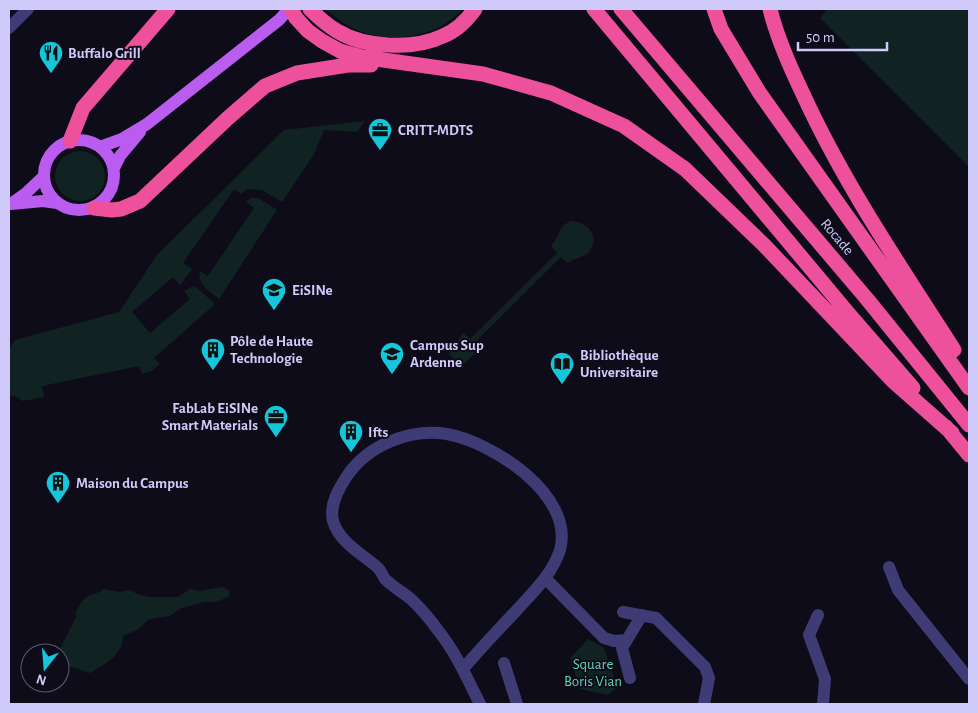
<svg xmlns="http://www.w3.org/2000/svg" width="978" height="713" font-family="'Alegreya Sans',sans-serif">
<style>
.green{fill:#102322}
.lines{fill:none;stroke-linecap:round;stroke-linejoin:round}
.minor{stroke:#3e3b75;stroke-width:12}
.major{stroke:#b95cef;stroke-width:12}
.highway{stroke:#ee519b;stroke-width:15}
.labels{text-anchor:middle;dominant-baseline:central;stroke-width:4;stroke-linejoin:round;paint-order:stroke}
.poi-label{font-size:15px;font-weight:bold;fill:#d0cafa;stroke:#0f0c1a;text-anchor:start}
.street-label{font-size:15px;fill:#d0cafa;stroke:#0f0c1a}
.park-label{font-size:15px;fill:#5fd1b5;stroke:#0f0c1a}
</style>
<rect width="100%" height="100%" fill="#0f0c1a"/>
<path class="green" d="M 325,9 L 462,9 C 440,37 394,43 362,32 C 349,27 335,17 325,9 Z
M 828,9 L 969,9 L 969,167 L 820,18 Z
M 365,121 L 357,132 L 324,130 L 314,154 L 282,202 L 262,190 L 247,189 L 241,194 L 234,189 L 183,263 L 192,269 L 180,285 L 173,277 L 132,312 L 150,333 L 190,299 L 184,291 L 193,286 L 197,288 L 215,304 L 154,358 L 160,364 L 151,371 L 142,374 L 139,366 L 42,386 L 44,397 L 23,401 L 15,396 L 9,396 L 9,349 L 15,340 L 119,312 L 157,255 L 284,130 Z
M55 176a25 25 0 1 1 50 0a25 25 0 1 1-50 0Z
M 251,198 L 258,198 L 277,210 L 219,299 C 209,291 197,285 200,271 L 208,276 L 254,208 L 246,202 Z
M 572,221 C 588,222 601,237 589,252 C 583,258 574,258 568,263 L 561,257 L 474,343 L 479,349 L 461,367 L 449,354 L 463,333 L 470,339 L 557,253 L 551,246 C 560,237 558,225 572,221 Z
M 223,587 L 229,591 L 229,596 L 217,602 L 204,602 L 180,609 L 170,616 L 155,618 L 148,620 L 137,630 L 123,636 C 122,657 106,663 90,673 L 60,663 L 60,653 L 58,653 L 77,615 L 75,614 C 79,608 81,599 88,596 C 94,593 98,594 104,589 L 120,592 L 129,590 L 140,595 L 150,597 L 178,597 L 190,589 L 199,591 Z
M 588,639 L 604,648 L 617,687 L 608,695 L 580,689 L 570,658 Z"/>
<g class="lines">
<path class="minor" d="M 9,28 L 28,9
M 889,567 L 898,590 L 969,679
M 546,579 L 604,638 L 614,641 L 627,640
M 623,612 L 656,618 L 705,667 L 709,678 L 704,704
M 818,615 L 809,635 L 825,679 L 823,704
M 504,663 L 517,704
M 463,669 C 480,649 498,630 516,611 C 533,592 552,575 560,550 C 575,495 492,442 447,434 C 410,428 368,445 347,476 C 339,488 329,505 333,521 C 339,542 362,554 377,567 C 381,570 382,575 385,579 C 393,587 404,593 412,600 C 421,609 430,619 437,629 C 455,651 467,678 480,704
M 630,678 L 622,648 L 642,615"/>
<path class="major" d="M44 175a35 35 0 1 1 70 0a35 35 0 1 1-70 0Z
M 100,147 L 122,139 L 147,124 L 279,20 L 289,9
M 114,168 L 120,156 L 140,132
M 11,204 L 43,201 L 57,203
M 11,204 L 25,194 L 44,176"/>
<path class="highway" d="M 291,9 L 296,18 L 308,31 L 322,41 L 340,51 L 362,57 L 483,74 L 551,93 L 624,126 L 685,169 L 764,245 L 893,381 L 952,433
M 310,9 C 318,17 327,25 337,31 C 365,48 414,50 443,36 C 456,31 467,20 475,9
M 594,9 L 848,313 L 913,388
M 621,9 L 867,299 L 969,425
M 714,9 L 721,29 L 759,92 L 969,388
M 770,9 C 777,38 790,67 803,94 C 844,184 901,267 954,350
M 70,141 L 83,108 L 168,9
M 94,208 L 112,210 L 121,209 L 140,201 L 228,118 L 265,86 L 297,73 L 348,65 L 371,65
M 946,427 L 969,455"/>
</g>
<defs>
<symbol id="restaurant-pin" viewBox="-11 -11 22 30"><path d="M0 17L-7.5 6A9.5 9.5 0 1 1 7.5 6Z" fill="#15c6db" stroke="#0f0c1a"/><path d="M-5-6h1v4h1v-4h1v4h1v-4h1v5L-1.5 .5V6h-2V.5L-5-1ZM5-6V6H3V1.5H1.5Q1.5-4 5-6Z" fill="#111"/></symbol>
<symbol id="office-pin" viewBox="-11 -11 22 30"><path d="M0 17L-7.5 6A9.5 9.5 0 1 1 7.5 6Z" fill="#15c6db" stroke="#0f0c1a"/><path d="M-6-3h4V-5.5h4V-3h4V5H-6ZM-1-4.5V-3h2v-1.5ZM-6 0V1H6V0Z" fill="#111"/></symbol>
<symbol id="university-pin" viewBox="-11 -11 22 30"><path d="M0 17L-7.5 6A9.5 9.5 0 1 1 7.5 6Z" fill="#15c6db" stroke="#0f0c1a"/><path d="M0-5L7-2L0 1L-7-2ZM-4 1L0 2.5L4 1V4Q0 6-4 4Z" fill="#111"/></symbol>
<symbol id="building-pin" viewBox="-11 -11 22 30"><path d="M0 17L-7.5 6A9.5 9.5 0 1 1 7.5 6Z" fill="#15c6db" stroke="#0f0c1a"/><path d="M-4-6H4V6H1V3H-1V6H-4ZM-2.5-4.3h1.7v1.8h-1.7ZM.8-4.3h1.7v1.8H.8ZM-2.5-1h1.7V.8h-1.7ZM.8-1h1.7V.8H.8Z" fill="#111"/></symbol>
<symbol id="library-pin" viewBox="-11 -11 22 30"><path d="M0 17L-7.5 6A9.5 9.5 0 1 1 7.5 6Z" fill="#15c6db" stroke="#0f0c1a"/><path d="M-6-4Q-3-5.5-.7-3.5V5Q-3 3-6 4ZM6-4Q3-5.5 .7-3.5V5Q3 3 6 4Z" fill="#111"/></symbol>
</defs>
<g fill-rule="evenodd">
<use href="#restaurant-pin" x="37" y="39" width="28" height="38"/>
<use href="#office-pin" x="366" y="116" width="28" height="38"/>
<use href="#university-pin" x="260" y="276" width="28" height="38"/>
<use href="#building-pin" x="199" y="336" width="28" height="38"/>
<use href="#university-pin" x="378" y="340" width="28" height="38"/>
<use href="#library-pin" x="548" y="350" width="28" height="38"/>
<use href="#office-pin" x="262" y="403" width="28" height="38"/>
<use href="#building-pin" x="337" y="418" width="28" height="38"/>
<use href="#building-pin" x="44" y="469" width="28" height="38"/>
</g>
<g class="labels">
<g class="poi-label">
<text x="68" y="53">Buffalo Grill</text>
<text x="398" y="130">CRITT-MDTS</text>
<text x="292" y="290">EiSINe</text>
<text x="230" y="341">Pôle de Haute<tspan x="230" dy="17">Technologie</tspan></text>
<text x="410" y="345">Campus Sup<tspan x="410" dy="17">Ardenne</tspan></text>
<text x="580" y="355">Bibliothèque<tspan x="580" dy="17">Universitaire</tspan></text>
<text x="258" y="408" text-anchor="end">FabLab EiSINe<tspan x="258" dy="17">Smart Materials</tspan></text>
<text x="368" y="432">Ifts</text>
<text x="76" y="483">Maison du Campus</text>
</g>
<g class="street-label">
<text transform="translate(837 237) rotate(50)">Rocade</text>
</g>
<g class="park-label">
<text x="593" y="664">Square<tspan x="593" dy="17">Boris Vian</tspan></text>
</g>
</g>
<rect width="978" height="713" fill="none" stroke="#d0cafa" stroke-width="20"/>
<g transform="translate(45 668) rotate(197)"><circle r="24" fill="#0f0c1a" stroke="#5c5874"/>
<path d="M0-4L9 19L0 12L-9 19Z" fill="#15c6db"/>
<text y="-8" font-size="14" font-weight="bold" text-anchor="middle" fill="#d0cafa">N</text>
</g>
<path d="M798 42v8h89v-8" fill="none" stroke="#d0cafa" stroke-width="2.5"/>
<text x="806" y="42" font-size="15" fill="#d0cafa" stroke="#0f0c1a" stroke-width="4" paint-order="stroke">50 m</text>
</svg>
